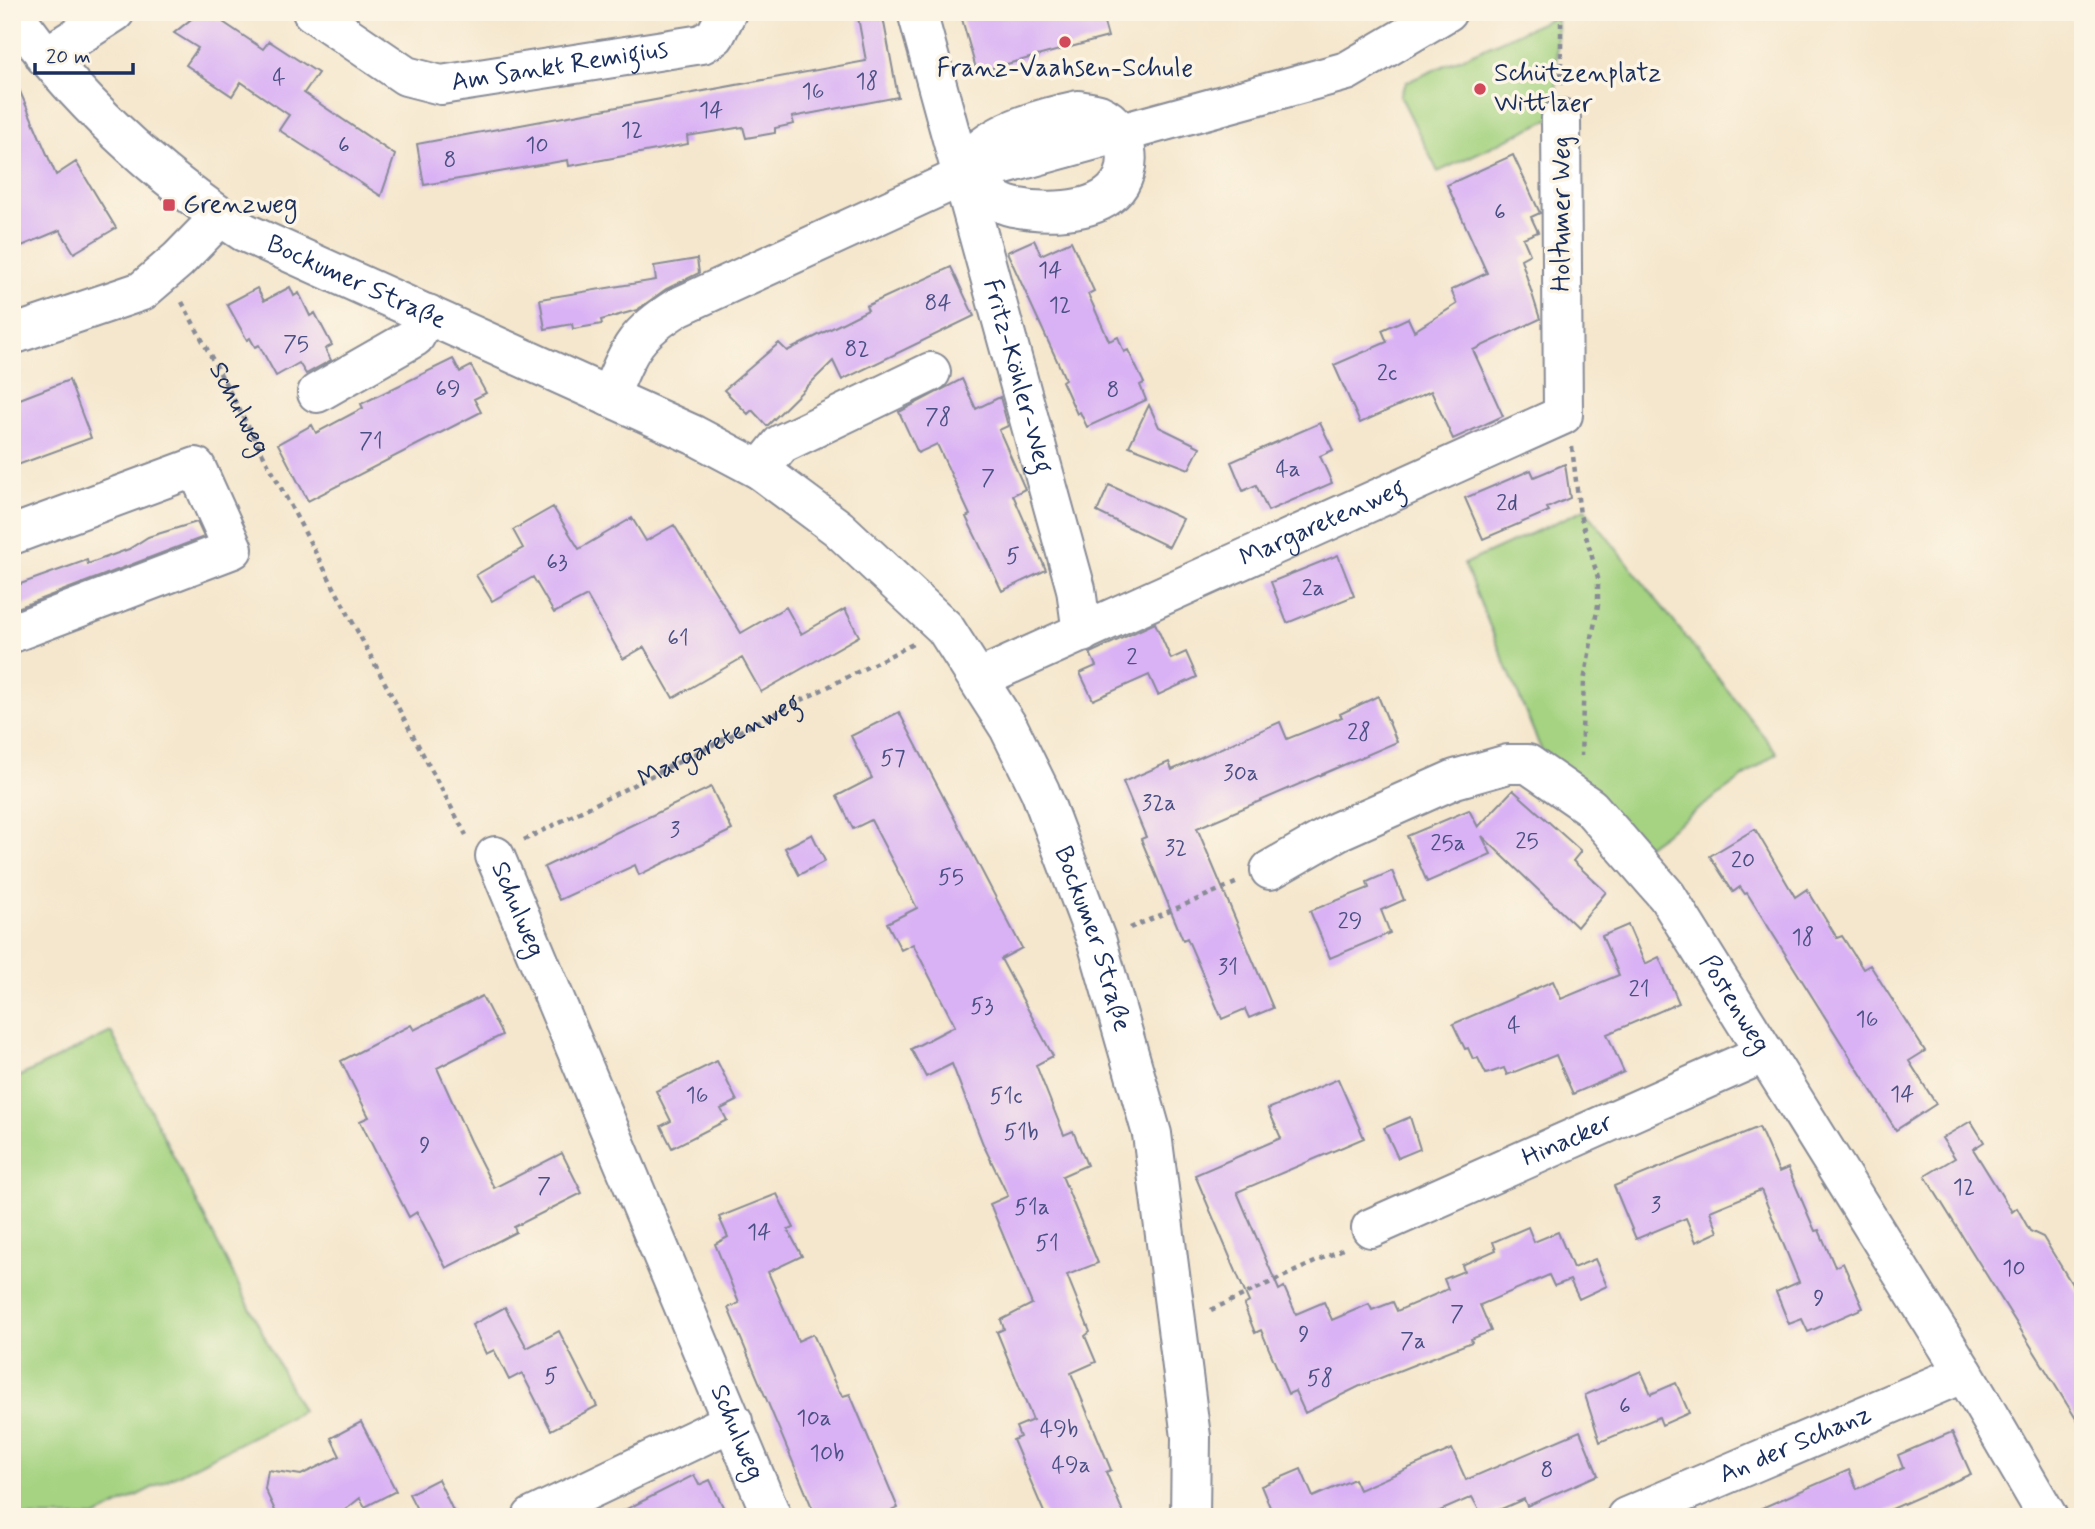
<svg xmlns="http://www.w3.org/2000/svg" width="2095" height="1529" font-family="Mynerve,sans-serif">
<style>
.green{fill:#a5d381;stroke:#608170;stroke-width:2}
.building{fill:#d9b1f5}
.lines{fill:none;stroke-linecap:round;stroke-linejoin:round}
.minor-casing{stroke:#888b96;stroke-width:42}
.path{stroke:#888b96;stroke-width:4.5;stroke-dasharray:5 5;stroke-linecap:butt}
.minor{stroke:#fff;stroke-width:38}
.poi-dot{fill:#d1495b;stroke:#fcf5e5;stroke-width:2.5}
.labels{text-anchor:middle;dominant-baseline:central;stroke-width:7;stroke-linejoin:round;paint-order:stroke}
.number-label{font-size:23px;fill:#4a5084}
.street-label{font-size:26px;fill:#1b2f5e;stroke:#fcf5e5}
.poi-label{font-size:26px;fill:#1b2f5e;stroke:#fcf5e5;text-anchor:start}
</style>
<rect width="100%" height="100%" fill="#fcf5e5"/>
<filter id="ink" filterUnits="userSpaceOnUse"><feTurbulence type="fractalNoise" baseFrequency=".0143" numOctaves="2"/><feDisplacementMap in="SourceGraphic" scale="14" xChannelSelector="R" yChannelSelector="G"/><feConvolveMatrix kernelMatrix="1 2 1 2 8 2 1 2 1" color-interpolation-filters="sRGB"/></filter>
<filter id="wash" filterUnits="userSpaceOnUse"><feTurbulence type="fractalNoise" baseFrequency=".00686" numOctaves="4" result="noise"/><feDisplacementMap in="SourceGraphic" scale="28" xChannelSelector="R" yChannelSelector="G"/><feGaussianBlur stdDeviation="1.57" result="paint"/><feColorMatrix in="noise" values="0 0 0 0 0 0 0 0 0 0 0 0 0 0 0 0 0 1.4 0 .05"/><feComposite in="paint" operator="in"/></filter>
<g filter="url(#wash)">
<rect width="100%" height="100%" fill="#f5e7cd"/>
<path class="green" d="M 1552,18 L 1557,19 L 1556,116 L 1438,172 L 1400,95 L 1407,82 Z
M 1585,509 L 1777,753 L 1647,846 L 1543,754 L 1464,564 Z
M 111,1032 L 302,1411 L 95,1517 L 12,1517 L 12,1080 Z"/>
<g id="blocks">
<path class="building" d="M 200,12 L 208,12 L 263,49 L 269,41 L 318,73 L 304,93 L 395,155 L 381,196 L 279,130 L 289,115 L 241,82 L 232,96 L 186,65 L 198,48 L 174,33 Z
M 857,12 L 882,12 L 898,97 L 792,117 L 794,124 L 775,128 L 775,133 L 746,138 L 743,127 L 687,136 L 688,144 L 672,147 L 569,166 L 568,160 L 424,185 L 417,144 L 866,61 Z
M 960,12 L 1101,12 L 1108,37 L 977,72 Z
M 12,73 L 56,175 L 76,162 L 116,228 L 74,253 L 60,230 L 12,250 Z
M 1513,155 L 1540,213 L 1531,217 L 1538,232 L 1523,238 L 1530,254 L 1521,259 L 1540,319 L 1473,350 L 1503,416 L 1453,439 L 1431,391 L 1360,423 L 1334,365 L 1387,342 L 1382,330 L 1408,318 L 1414,331 L 1457,304 L 1451,290 L 1487,273 L 1447,185 Z
M 1034,240 L 1041,255 L 1071,241 L 1094,291 L 1088,294 L 1109,341 L 1118,337 L 1124,352 L 1128,350 L 1144,383 L 1140,385 L 1146,400 L 1087,427 L 1080,412 L 1077,414 L 1062,381 L 1065,379 L 1059,365 L 1007,252 Z
M 697,259 L 699,273 L 666,289 L 637,310 L 601,320 L 602,324 L 573,329 L 572,324 L 545,329 L 540,299 L 656,280 L 654,266 Z
M 951,267 L 974,316 L 842,380 L 833,361 L 767,426 L 752,410 L 748,414 L 724,390 L 779,343 L 787,351 L 868,310 L 866,306 Z
M 290,287 L 294,296 L 299,293 L 310,316 L 315,313 L 332,345 L 325,349 L 331,360 L 306,374 L 299,363 L 276,376 L 259,345 L 255,347 L 250,338 L 247,340 L 227,304 L 257,288 L 264,301 Z
M 453,359 L 460,372 L 471,366 L 486,393 L 474,399 L 481,412 L 308,501 L 278,444 L 312,425 L 316,433 L 363,408 L 361,404 Z
M 962,379 L 976,409 L 1000,397 L 1008,426 L 999,430 L 1025,489 L 1013,495 L 1046,570 L 1002,591 L 966,517 L 970,515 L 937,444 L 918,453 L 899,412 Z
M 69,380 L 91,438 L 12,467 L 12,402 Z
M 1149,405 L 1159,427 L 1200,447 L 1189,469 L 1129,446 Z
M 1320,423 L 1333,450 L 1320,456 L 1332,483 L 1268,511 L 1256,485 L 1243,491 L 1231,462 Z
M 1565,464 L 1570,498 L 1547,508 L 1549,511 L 1483,539 L 1465,498 L 1531,470 L 1534,477 Z
M 1109,485 L 1183,519 L 1169,547 L 1097,512 Z
M 553,507 L 579,549 L 632,518 L 646,541 L 674,525 L 741,633 L 786,607 L 801,634 L 845,609 L 859,636 L 761,692 L 742,658 L 673,698 L 644,647 L 623,659 L 587,596 L 554,613 L 533,577 L 492,601 L 476,575 L 523,548 L 513,530 Z
M 197,522 L 204,537 L 12,610 L 12,587 L 87,560 L 88,564 L 129,549 L 148,537 Z
M 1338,555 L 1354,596 L 1287,623 L 1271,582 Z
M 1155,623 L 1171,659 L 1186,652 L 1197,677 L 1158,695 L 1149,675 L 1093,700 L 1080,673 L 1096,666 L 1090,653 Z
M 1378,696 L 1397,742 L 1197,828 L 1273,1008 L 1249,1018 L 1245,1009 L 1222,1019 L 1187,938 L 1183,940 L 1141,839 L 1146,837 L 1123,782 L 1169,762 L 1172,770 L 1280,722 L 1287,739 L 1342,717 L 1340,714 Z
M 899,712 L 1022,948 L 1001,959 L 1053,1056 L 1036,1065 L 1064,1135 L 1073,1131 L 1087,1165 L 1062,1176 L 1098,1263 L 1067,1275 L 1090,1332 L 1085,1336 L 1096,1362 L 1071,1373 L 1111,1470 L 1106,1472 L 1125,1517 L 1046,1517 L 1013,1440 L 1020,1437 L 1016,1427 L 1033,1420 L 997,1332 L 1004,1329 L 1001,1320 L 1032,1304 L 990,1204 L 1008,1196 L 983,1144 L 952,1064 L 926,1077 L 911,1049 L 955,1026 L 913,944 L 901,950 L 887,923 L 917,908 L 871,820 L 853,829 L 837,796 L 872,778 L 851,736 Z
M 711,787 L 732,830 L 639,875 L 635,865 L 559,900 L 544,867 Z
M 1513,790 L 1581,851 L 1573,861 L 1606,892 L 1577,927 L 1482,836 L 1491,854 L 1427,882 L 1407,836 L 1469,810 L 1478,827 Z
M 1755,829 L 1795,897 L 1807,889 L 1837,938 L 1842,936 L 1863,969 L 1870,965 L 1925,1051 L 1909,1061 L 1936,1104 L 1896,1130 L 1747,893 L 1745,894 L 1740,887 L 1733,892 L 1710,856 Z
M 812,834 L 825,861 L 799,875 L 785,848 Z
M 1392,871 L 1404,900 L 1381,910 L 1390,933 L 1330,958 L 1310,911 L 1369,888 L 1367,882 Z
M 1628,925 L 1645,964 L 1659,957 L 1679,1003 L 1607,1034 L 1624,1072 L 1573,1094 L 1556,1055 L 1507,1075 L 1504,1068 L 1486,1074 L 1478,1058 L 1473,1059 L 1468,1048 L 1465,1049 L 1453,1024 L 1553,981 L 1561,999 L 1619,975 L 1602,936 Z
M 482,996 L 502,1035 L 437,1068 L 470,1141 L 494,1188 L 562,1153 L 582,1193 L 514,1227 L 516,1232 L 446,1268 L 417,1212 L 409,1217 L 397,1194 L 360,1121 L 369,1117 L 341,1061 L 411,1025 L 414,1030 Z
M 717,1061 L 737,1101 L 721,1109 L 727,1120 L 672,1148 L 661,1126 L 671,1121 L 656,1091 Z
M 1338,1079 L 1364,1138 L 1237,1192 L 1279,1290 L 1284,1287 L 1296,1314 L 1324,1302 L 1332,1320 L 1369,1304 L 1372,1310 L 1393,1302 L 1397,1311 L 1448,1289 L 1444,1279 L 1464,1271 L 1462,1265 L 1496,1250 L 1493,1242 L 1528,1227 L 1534,1242 L 1558,1232 L 1573,1268 L 1595,1259 L 1607,1286 L 1579,1299 L 1570,1280 L 1554,1286 L 1549,1275 L 1480,1305 L 1491,1331 L 1471,1339 L 1472,1342 L 1360,1386 L 1305,1413 L 1295,1391 L 1288,1394 L 1261,1330 L 1255,1333 L 1244,1305 L 1249,1302 L 1195,1175 L 1281,1138 L 1268,1109 Z
M 1410,1117 L 1420,1149 L 1398,1158 L 1384,1128 Z
M 1971,1121 L 1984,1142 L 1973,1149 L 2012,1212 L 2017,1208 L 2030,1231 L 2043,1237 L 2078,1294 L 2083,1297 L 2083,1430 L 1925,1176 L 1955,1158 L 1942,1138 Z
M 1759,1127 L 1779,1172 L 1788,1168 L 1815,1231 L 1819,1230 L 1835,1267 L 1843,1263 L 1863,1308 L 1808,1332 L 1802,1319 L 1789,1324 L 1776,1292 L 1799,1282 L 1761,1190 L 1710,1211 L 1718,1232 L 1696,1242 L 1686,1218 L 1636,1239 L 1614,1186 Z
M 777,1194 L 794,1228 L 788,1230 L 802,1256 L 768,1272 L 798,1341 L 813,1334 L 837,1388 L 843,1396 L 850,1394 L 898,1508 L 891,1511 L 894,1517 L 816,1517 L 728,1308 L 739,1303 L 715,1244 L 728,1237 L 719,1217 Z
M 505,1307 L 527,1348 L 559,1331 L 597,1406 L 551,1430 L 522,1373 L 509,1380 L 494,1350 L 486,1354 L 472,1325 Z
M 1641,1371 L 1651,1394 L 1676,1383 L 1689,1413 L 1662,1425 L 1659,1417 L 1600,1442 L 1585,1395 Z
M 361,1422 L 396,1491 L 365,1507 L 360,1498 L 336,1517 L 278,1517 L 265,1489 L 268,1470 L 301,1475 L 340,1456 L 331,1438 Z
M 1580,1431 L 1598,1475 L 1527,1506 L 1524,1499 L 1483,1517 L 1472,1497 L 1426,1517 L 1268,1517 L 1273,1514 L 1261,1486 L 1301,1469 L 1313,1497 L 1354,1479 L 1359,1490 L 1452,1449 L 1466,1480 Z
M 1952,1432 L 1971,1474 L 1874,1517 L 1741,1517 L 1849,1470 L 1857,1489 L 1903,1468 L 1898,1455 Z
M 694,1475 L 699,1485 L 710,1480 L 728,1517 L 611,1517 Z
M 438,1479 L 456,1517 L 421,1517 L 409,1494 Z"/>
</g>
</g>
<g filter="url(#ink)">
<use href="#blocks" fill-opacity="0" stroke="#888b96" stroke-width="2"/>
<g class="lines">
<defs>
<g id="minor">
<path id="s3" d="M 13,12 C 72,97 157,176 244,232 L 694,435 L 760,470 L 838,528 L 945,628 L 1009,728 L 1040,791 L 1097,942 L 1152,1134 L 1191,1437 L 1190,1517"/>
<path id="s4" d="M 312,12 L 406,76 L 441,85 L 702,44 L 715,36 L 727,12"/>
<path id="s5" d="M 917,12 L 1053,506 L 1076,589 L 1082,633"/>
<path d="M 45,57 L 115,12"/>
<path d="M 1078,110 C 1084,111 1093,112 1099,114 C 1129,127 1136,170 1113,192 C 1090,214 1042,213 1013,207 C 996,204 976,186 961,177 C 966,170 970,159 976,153 C 1000,129 1045,117 1078,110 Z"/>
<path d="M 12,335 L 142,291 L 178,260 L 220,217"/>
<path d="M 317,393 L 415,337 L 428,314"/>
<path d="M 609,397 C 629,350 633,335 678,307 L 961,177 L 1347,71 L 1447,12"/>
<path d="M 760,470 L 781,444 L 931,372"/>
<path d="M 12,535 L 196,467 L 233,549 L 12,633"/>
<path id="s6" d="M 980,678 L 1563,415 L 1561,118"/>
<path id="s7" d="M 495,856 L 772,1517"/>
<path id="s8" d="M 1270,870 L 1338,831 L 1455,779 L 1508,764 L 1528,764 L 1590,807 L 1667,896 L 1964,1373 L 2048,1517"/>
<path id="s9" d="M 1371,1228 L 1765,1053"/>
<path d="M 532,1517 L 733,1421"/>
<path id="s10" d="M 1626,1517 L 1964,1373"/>
</g>
</defs>
<use href="#minor" class="minor-casing"/>
<g class="path">
<path d="M 1561,12 L 1561,85"/>
<path id="s1" d="M 182,302 L 466,835"/>
<path d="M 1572,447 L 1580,515 L 1598,578 L 1598,605 L 1584,681 L 1581,756"/>
<path id="s2" d="M 524,840 L 913,644"/>
<path d="M 1130,928 L 1238,882"/>
<path d="M 1211,1310 L 1343,1249"/>
</g>
<use href="#minor" class="minor"/>
</g>
</g>
<g class="poi-dot">
<circle cx="1065" cy="42" r="7"/>
<circle cx="1480" cy="89" r="7"/>
<rect x="162" y="198" width="14" height="14" rx="3.5"/>
</g>
<g class="labels">
<g class="number-label">
<text x="279" y="78">4</text>
<text x="867" y="82">18</text>
<text x="813" y="92">16</text>
<text x="711" y="111">14</text>
<text x="632" y="131">12</text>
<text x="344" y="146">6</text>
<text x="537" y="146">10</text>
<text x="450" y="161">8</text>
<text x="1500" y="213">6</text>
<text x="1050" y="271">14</text>
<text x="938" y="304">84</text>
<text x="1060" y="306">12</text>
<text x="296" y="345">75</text>
<text x="857" y="350">82</text>
<text x="1387" y="374">2c</text>
<text x="448" y="390">69</text>
<text x="1113" y="391">8</text>
<text x="938" y="418">78</text>
<text x="371" y="442">71</text>
<text x="1288" y="470">4a</text>
<text x="988" y="479">7</text>
<text x="1507" y="504">2d</text>
<text x="1013" y="557">5</text>
<text x="557" y="563">63</text>
<text x="1313" y="589">2a</text>
<text x="678" y="639">61</text>
<text x="1132" y="658">2</text>
<text x="1359" y="733">28</text>
<text x="893" y="759">57</text>
<text x="1241" y="774">30a</text>
<text x="1159" y="804">32a</text>
<text x="675" y="831">3</text>
<text x="1527" y="842">25</text>
<text x="1448" y="844">25a</text>
<text x="1176" y="849">32</text>
<text x="1743" y="861">20</text>
<text x="951" y="878">55</text>
<text x="1350" y="922">29</text>
<text x="1803" y="938">18</text>
<text x="1228" y="968">31</text>
<text x="1639" y="990">21</text>
<text x="982" y="1007">53</text>
<text x="1867" y="1020">16</text>
<text x="1514" y="1026">4</text>
<text x="1902" y="1095">14</text>
<text x="697" y="1096">16</text>
<text x="1006" y="1097">51c</text>
<text x="1021" y="1133">51b</text>
<text x="425" y="1146">9</text>
<text x="544" y="1187">7</text>
<text x="1964" y="1188">12</text>
<text x="1656" y="1206">3</text>
<text x="1032" y="1208">51a</text>
<text x="759" y="1233">14</text>
<text x="1047" y="1244">51</text>
<text x="2014" y="1269">10</text>
<text x="1819" y="1299">9</text>
<text x="1457" y="1315">7</text>
<text x="1304" y="1335">9</text>
<text x="1413" y="1342">7a</text>
<text x="551" y="1377">5</text>
<text x="1320" y="1379">58</text>
<text x="1625" y="1407">6</text>
<text x="814" y="1419">10a</text>
<text x="1059" y="1430">49b</text>
<text x="827" y="1454">10b</text>
<text x="1071" y="1466">49a</text>
<text x="1547" y="1471">8</text>
</g>
<g class="street-label">
<text stroke="none"><textPath href="#s4" startOffset="270">Am Sankt Remigius</textPath></text>
<text transform="translate(1562 214) rotate(-90)">Holtumer Weg</text>
<text stroke="none"><textPath href="#s3" startOffset="444">Bockumer Straße</textPath></text>
<text stroke="none"><textPath href="#s5" startOffset="378">Fritz-Köhler-Weg</textPath></text>
<text stroke="none"><textPath href="#s1" startOffset="121">Schulweg</textPath></text>
<text stroke="none"><textPath href="#s6" startOffset="376">Margaretenweg</textPath></text>
<text stroke="none"><textPath href="#s2" startOffset="219">Margaretenweg</textPath></text>
<text stroke="none"><textPath href="#s7" startOffset="58">Schulweg</textPath></text>
<text stroke="none"><textPath href="#s3" startOffset="1479">Bockumer Straße</textPath></text>
<text stroke="none"><textPath href="#s8" startOffset="602">Postenweg</textPath></text>
<text stroke="none"><textPath href="#s9" startOffset="215">Hinacker</textPath></text>
<text stroke="none"><textPath href="#s7" startOffset="625">Schulweg</textPath></text>
<text stroke="none"><textPath href="#s10" startOffset="184">An der Schanz</textPath></text>
</g>
<g class="poi-label">
<text x="1065" y="69" text-anchor="middle">Franz-Vaahsen-Schule</text>
<text x="1494" y="74">Schützenplatz<tspan x="1494" dy="30">Wittlaer</tspan></text>
<text x="183" y="205">Grenzweg</text>
</g>
</g>
<rect width="2095" height="1529" fill="none" stroke="#fcf5e5" stroke-width="42"/>
<path d="M35 63v10h98v-10" fill="none" stroke="#1b2f5e" stroke-width="3.5"/>
<text x="46" y="63" font-size="21" fill="#1b2f5e" stroke="#fcf5e5" stroke-width="5" paint-order="stroke">20 m</text>
</svg>
